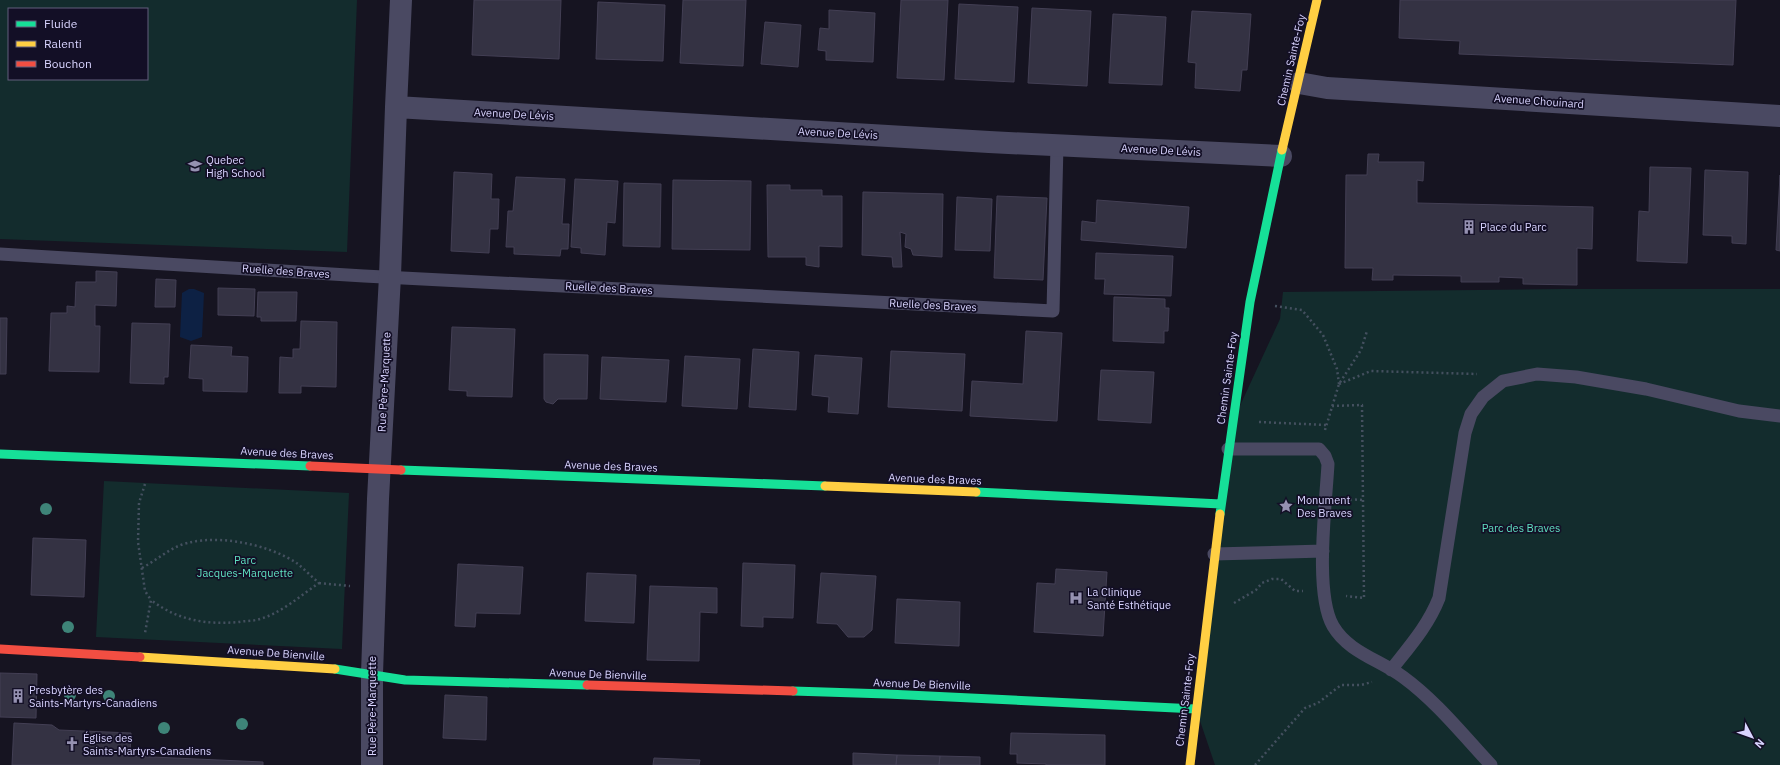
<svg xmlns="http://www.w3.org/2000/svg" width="1780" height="765" font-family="'IBM Plex Sans',sans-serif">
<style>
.green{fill:#132c2d;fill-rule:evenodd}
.water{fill:#0d2144}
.building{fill:#343243;stroke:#433f54}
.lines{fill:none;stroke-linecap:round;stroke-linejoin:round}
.path{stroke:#44505f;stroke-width:2.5;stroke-dasharray:2 3;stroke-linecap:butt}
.lane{stroke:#4a4962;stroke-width:13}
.street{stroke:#4a4962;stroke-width:22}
.fast{stroke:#16e098;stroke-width:9}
.slow{stroke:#ffcf43;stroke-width:9}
.jam{stroke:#f24e42;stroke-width:9}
.tree{fill:#3e8478}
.labels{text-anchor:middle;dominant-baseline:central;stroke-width:3.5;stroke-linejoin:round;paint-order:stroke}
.street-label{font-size:11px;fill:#d9d4ff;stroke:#130f26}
.poi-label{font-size:11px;fill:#d9d4ff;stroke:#130f26;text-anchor:start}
.park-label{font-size:11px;fill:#5fe0c0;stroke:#130f26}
</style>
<rect width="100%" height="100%" fill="#161421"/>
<path class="green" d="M 0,0 L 357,0 L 347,252 L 0,239 ZM 9,9 L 147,9 L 147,79 L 9,79 Z
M 1564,289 L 1780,289 L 1780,765 L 1215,765 L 1196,709 L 1233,421 L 1280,319 L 1283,292 Z
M 104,481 L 349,493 L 342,649 L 96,637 Z"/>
<path class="water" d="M 189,289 L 194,289 L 204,293 L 202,337 L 191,341 L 180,337 L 182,293 Z"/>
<path class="building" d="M 474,0 L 561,0 L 559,59 L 472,55 Z
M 683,0 L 746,0 L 743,66 L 680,63 Z
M 901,0 L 948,0 L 944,80 L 897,78 Z
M 1400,0 L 1736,0 L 1733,65 L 1459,54 L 1460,41 L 1399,38 Z
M 598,2 L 665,5 L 663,61 L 596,59 Z
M 959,4 L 1018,7 L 1014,82 L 955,79 Z
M 1032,8 L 1091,11 L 1087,86 L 1028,83 Z
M 829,10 L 875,13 L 873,62 L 826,60 L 826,51 L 818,50 L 820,28 L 829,29 Z
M 1192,11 L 1251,14 L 1247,70 L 1242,70 L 1240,91 L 1195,88 L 1196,63 L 1188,62 Z
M 1113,14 L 1166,17 L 1162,85 L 1109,83 Z
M 765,22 L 801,25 L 798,67 L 761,64 Z
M 1368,154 L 1379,154 L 1378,162 L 1424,162 L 1423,181 L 1417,180 L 1417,203 L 1593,207 L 1592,249 L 1577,248 L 1577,285 L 1523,284 L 1523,278 L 1499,277 L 1499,282 L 1461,282 L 1461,276 L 1393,275 L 1393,280 L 1372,280 L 1373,268 L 1345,268 L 1346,175 L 1367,175 Z
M 1650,167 L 1691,168 L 1687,263 L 1637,261 L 1639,211 L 1649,212 Z
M 1705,170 L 1748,172 L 1746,244 L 1732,243 L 1732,236 L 1703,235 Z
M 454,172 L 492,174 L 491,199 L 499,199 L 498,229 L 490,229 L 489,253 L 451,251 Z
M 1780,175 L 1780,251 L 1776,250 Z
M 516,177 L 565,179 L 562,224 L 569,224 L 568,249 L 561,249 L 560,256 L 514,254 L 514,247 L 506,247 L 508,211 L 513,211 Z
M 575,179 L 618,181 L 615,223 L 607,222 L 605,255 L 581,253 L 581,248 L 571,247 Z
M 673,180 L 751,181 L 750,250 L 672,249 Z
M 624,183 L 661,184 L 660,247 L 623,246 Z
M 767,185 L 790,185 L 790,190 L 822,190 L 822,196 L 842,196 L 842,247 L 819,246 L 819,267 L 806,265 L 806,257 L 768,257 Z
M 863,192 L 943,194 L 942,257 L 913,255 L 911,249 L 905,247 L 906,234 L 900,232 L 902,267 L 893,267 L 892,257 L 862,255 Z
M 997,196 L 1047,198 L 1043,280 L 994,278 Z
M 957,197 L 992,199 L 990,251 L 955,250 Z
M 1097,200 L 1189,207 L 1186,248 L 1081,240 L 1082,221 L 1096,223 Z
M 1096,253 L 1173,256 L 1171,296 L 1104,294 L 1105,279 L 1095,279 Z
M 96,271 L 117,272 L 116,306 L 95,305 L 95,326 L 100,326 L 99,372 L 49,371 L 51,313 L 67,313 L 67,306 L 75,307 L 76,282 L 96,282 Z
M 156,279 L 176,280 L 175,307 L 155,307 Z
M 218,288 L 255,289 L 254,316 L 218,315 Z
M 258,292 L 297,292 L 296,321 L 261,321 L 261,317 L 257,317 Z
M 1114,297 L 1165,299 L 1165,308 L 1169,308 L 1168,331 L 1164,331 L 1164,343 L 1113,341 Z
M 0,318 L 7,318 L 6,374 L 0,374 Z
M 301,321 L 337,322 L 336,387 L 301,386 L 301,393 L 279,393 L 280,357 L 293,358 L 293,349 L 300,349 Z
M 132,323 L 170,324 L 168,377 L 164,377 L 164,384 L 130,383 Z
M 452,327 L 515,329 L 512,397 L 467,396 L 467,391 L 449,390 Z
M 1026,331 L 1062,333 L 1057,421 L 970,416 L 972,381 L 1023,384 Z
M 191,345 L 232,347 L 231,356 L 248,357 L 247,392 L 203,391 L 203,379 L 189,378 Z
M 753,349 L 799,352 L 796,410 L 749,407 Z
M 891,351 L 965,354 L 962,411 L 888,407 Z
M 544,354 L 588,355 L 587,399 L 558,399 L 553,404 L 546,402 L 544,399 Z
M 815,355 L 862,358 L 858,414 L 828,412 L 829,397 L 812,395 Z
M 685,356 L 740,359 L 737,409 L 682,406 Z
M 602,357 L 669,360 L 666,402 L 600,399 Z
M 1101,370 L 1154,372 L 1151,423 L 1098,420 Z
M 33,538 L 86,540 L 84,597 L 31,595 Z
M 743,563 L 795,565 L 793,618 L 763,617 L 763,627 L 741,626 Z
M 458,564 L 523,567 L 520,614 L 476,613 L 475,627 L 455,626 Z
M 1056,569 L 1107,572 L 1103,636 L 1034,632 L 1037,583 L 1055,584 Z
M 587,573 L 636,575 L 634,623 L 585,621 Z
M 821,573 L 876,576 L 872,630 L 864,637 L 848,637 L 837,624 L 817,623 Z
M 650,586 L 717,588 L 717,613 L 700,612 L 699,661 L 647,660 Z
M 897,599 L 960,602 L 959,646 L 895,643 Z
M 0,673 L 37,674 L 36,718 L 0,717 Z
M 445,695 L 487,697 L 486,740 L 443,738 Z
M 14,723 L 52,725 L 59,730 L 131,733 L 130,756 L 263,762 L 263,765 L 12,765 Z
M 1011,733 L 1105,735 L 1105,765 L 1046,765 L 1046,764 L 1017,763 L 1017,754 L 1010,754 Z
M 853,753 L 897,755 L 896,765 L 853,765 Z
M 897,755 L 940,756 L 939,765 L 896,765 Z
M 940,756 L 980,757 L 980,765 L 939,765 Z
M 654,758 L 700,760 L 699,765 L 653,765 Z"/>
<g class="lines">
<path class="path" d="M 1275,306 L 1302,310 L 1323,335 L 1337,369 L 1339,384
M 1339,384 L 1371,371 L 1477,374
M 1332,406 L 1362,405 L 1364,598 L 1346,596
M 1259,422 L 1326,425
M 1325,430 L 1339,384 L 1361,350 L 1367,331
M 145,484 L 139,503 L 138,542 L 145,591 L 151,600 L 145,633
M 1345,499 L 1363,500
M 142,568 C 153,562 163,554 174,548 C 207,531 268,543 298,564 C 305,570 312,577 319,583 C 300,596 279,615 256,620 C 250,621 244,621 238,622 C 206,625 177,620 151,600
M 319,583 L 350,586
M 1234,603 L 1256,590 L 1262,583 L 1272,579 L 1281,579 L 1295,591 L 1303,591
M 1255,765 L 1305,708 L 1318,703 L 1341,685 L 1361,685 L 1372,682"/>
<path class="lane" d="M 0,254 L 364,276 L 1053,311 L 1057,145
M 1228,449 L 1319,449 L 1325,456 L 1328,464 C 1326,503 1314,593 1333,626 C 1348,652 1380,660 1403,677 C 1436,701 1463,735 1491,765
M 1214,554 L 1323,551
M 1391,670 C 1409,647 1428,626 1439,598 L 1465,433 L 1471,414 L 1483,397 L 1503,381 L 1537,374 L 1576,377 L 1646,389 L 1739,411 L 1780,416"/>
<path class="street" d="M 1299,83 L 1327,88 L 1780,116
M 396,107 L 989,142 L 1281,156
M 372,765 L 372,674 L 378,499 L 390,276 L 396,107 L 401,0"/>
<path class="fast" d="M 0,454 L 310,466
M 401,470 L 825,486
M 976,492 L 1221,504
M 1220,514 L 1250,302 L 1282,150
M 335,669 L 405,680 L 587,685
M 793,691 L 887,694 L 1196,709"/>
<path class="slow" d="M 1282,150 L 1317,0
M 825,486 L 976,492
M 140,657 L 335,669
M 1190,765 L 1220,514"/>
<path class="jam" d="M 310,466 L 401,470
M 0,649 L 140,657
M 587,685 L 793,691"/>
</g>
<g class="tree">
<circle cx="46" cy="509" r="6"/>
<circle cx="68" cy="627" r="6"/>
<circle cx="70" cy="695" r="6"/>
<circle cx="109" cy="696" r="6"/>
<circle cx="242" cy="724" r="6"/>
<circle cx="164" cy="728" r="6"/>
</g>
<defs>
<symbol id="school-bare" viewBox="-9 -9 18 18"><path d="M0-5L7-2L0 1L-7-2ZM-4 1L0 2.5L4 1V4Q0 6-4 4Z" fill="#9591b1" stroke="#130f26" stroke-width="2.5" paint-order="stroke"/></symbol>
<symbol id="building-bare" viewBox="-9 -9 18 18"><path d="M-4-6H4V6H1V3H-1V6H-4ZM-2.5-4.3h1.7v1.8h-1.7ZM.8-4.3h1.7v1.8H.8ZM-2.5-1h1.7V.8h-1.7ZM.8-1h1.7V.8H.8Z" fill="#9591b1" stroke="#130f26" stroke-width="2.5" paint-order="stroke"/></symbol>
<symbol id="sight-bare" viewBox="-9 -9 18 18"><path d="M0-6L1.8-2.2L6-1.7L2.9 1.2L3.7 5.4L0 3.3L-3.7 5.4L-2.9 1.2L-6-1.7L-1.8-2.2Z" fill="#9591b1" stroke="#130f26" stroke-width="2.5" paint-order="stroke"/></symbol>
<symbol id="hospital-bare" viewBox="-9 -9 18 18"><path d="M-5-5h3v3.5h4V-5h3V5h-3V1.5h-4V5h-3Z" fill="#9591b1" stroke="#130f26" stroke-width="2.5" paint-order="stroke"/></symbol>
<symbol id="church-bare" viewBox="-9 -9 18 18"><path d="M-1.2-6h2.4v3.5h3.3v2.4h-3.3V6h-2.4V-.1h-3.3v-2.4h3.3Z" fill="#9591b1" stroke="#130f26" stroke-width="2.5" paint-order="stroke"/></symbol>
</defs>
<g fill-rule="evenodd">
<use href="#school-bare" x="185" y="156" width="20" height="20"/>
<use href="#building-bare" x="1459" y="217" width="20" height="20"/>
<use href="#sight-bare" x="1276" y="496" width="20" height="20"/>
<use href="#hospital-bare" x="1066" y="588" width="20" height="20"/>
<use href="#building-bare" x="8" y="686" width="20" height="20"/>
<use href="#church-bare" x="62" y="734" width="20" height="20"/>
</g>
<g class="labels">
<g class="street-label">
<text transform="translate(1291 60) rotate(-77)">Chemin Sainte-Foy</text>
<text transform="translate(1539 101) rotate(4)">Avenue Chouinard</text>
<text transform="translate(514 114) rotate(3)">Avenue De Lévis</text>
<text transform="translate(838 133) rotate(3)">Avenue De Lévis</text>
<text transform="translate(1161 150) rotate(3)">Avenue De Lévis</text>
<text transform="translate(286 271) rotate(4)">Ruelle des Braves</text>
<text transform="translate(609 288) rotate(3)">Ruelle des Braves</text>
<text transform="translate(933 305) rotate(3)">Ruelle des Braves</text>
<text transform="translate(1227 378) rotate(-82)">Chemin Sainte-Foy</text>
<text transform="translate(384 382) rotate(-87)">Rue Père-Marquette</text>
<text transform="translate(287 453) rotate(3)">Avenue des Braves</text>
<text transform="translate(611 466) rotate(2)">Avenue des Braves</text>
<text transform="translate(935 479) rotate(2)">Avenue des Braves</text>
<text transform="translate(276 653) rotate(4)">Avenue De Bienville</text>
<text transform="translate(598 674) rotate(2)">Avenue De Bienville</text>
<text transform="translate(922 684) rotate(2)">Avenue De Bienville</text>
<text transform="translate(1185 700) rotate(-83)">Chemin Sainte-Foy</text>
<text transform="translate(372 706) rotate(-90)">Rue Père-Marquette</text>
</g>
<g class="poi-label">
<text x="206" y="160">Quebec<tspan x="206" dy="13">High School</tspan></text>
<text x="1480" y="227">Place du Parc</text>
<text x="1297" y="500">Monument<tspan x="1297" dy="13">Des Braves</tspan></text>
<text x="1087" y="592">La Clinique<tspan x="1087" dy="13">Santé Esthétique</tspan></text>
<text x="29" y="690">Presbytère des<tspan x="29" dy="13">Saints-Martyrs-Canadiens</tspan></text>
<text x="83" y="738">Église des<tspan x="83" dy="13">Saints-Martyrs-Canadiens</tspan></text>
</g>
<g class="park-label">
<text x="1521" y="528">Parc des Braves</text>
<text x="245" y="560">Parc<tspan x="245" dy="13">Jacques-Marquette</tspan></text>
</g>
</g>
<rect x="8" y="8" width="140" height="72" fill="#130f26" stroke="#625e7d"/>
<rect x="16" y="21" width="20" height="6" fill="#16e098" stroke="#625e7d"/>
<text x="44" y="28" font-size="12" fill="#d9d4ff">Fluide</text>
<rect x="16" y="41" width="20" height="6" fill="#ffcf43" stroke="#625e7d"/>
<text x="44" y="48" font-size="12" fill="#d9d4ff">Ralenti</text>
<rect x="16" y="61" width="20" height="6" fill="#f24e42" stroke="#625e7d"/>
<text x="44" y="68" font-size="12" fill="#d9d4ff">Bouchon</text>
<g transform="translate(1752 737) rotate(131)" stroke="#130f26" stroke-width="3" paint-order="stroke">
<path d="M0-3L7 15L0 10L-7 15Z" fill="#d9d4ff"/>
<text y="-6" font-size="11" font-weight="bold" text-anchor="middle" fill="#d9d4ff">N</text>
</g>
</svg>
